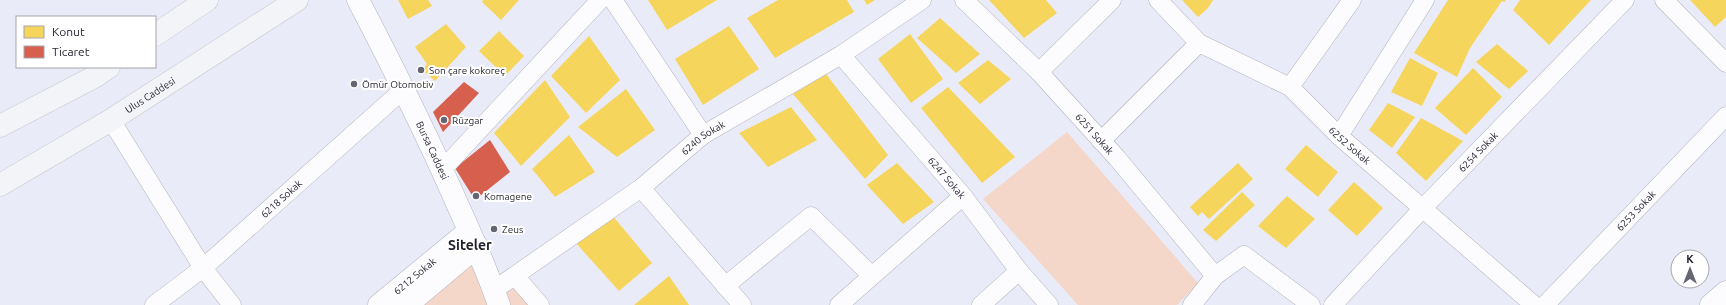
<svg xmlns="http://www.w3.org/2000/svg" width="1726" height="305" font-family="Ubuntu,sans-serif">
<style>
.green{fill:#f4d7c9}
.homes{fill:#f6d55c}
.shops{fill:#d6604d}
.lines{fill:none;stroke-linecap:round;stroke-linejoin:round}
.street-casing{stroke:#b3b3bf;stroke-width:19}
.secondary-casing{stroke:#b3b3bf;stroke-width:23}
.primary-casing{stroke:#c7c7ce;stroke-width:23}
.street{stroke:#fcfcfe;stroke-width:18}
.secondary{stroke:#fcfcfe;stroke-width:22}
.primary{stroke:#f3f4f8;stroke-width:22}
.poi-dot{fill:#666673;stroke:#fff;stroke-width:1.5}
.labels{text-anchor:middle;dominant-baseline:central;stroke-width:4;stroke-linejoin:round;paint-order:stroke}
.poi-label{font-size:10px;fill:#1f1f2b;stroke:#fff;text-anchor:start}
.street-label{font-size:10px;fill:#1f1f2b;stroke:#fff}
.district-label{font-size:14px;font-weight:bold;fill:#1f1f2b;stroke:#fff}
</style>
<rect width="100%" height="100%" fill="#eaebf9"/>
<path class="green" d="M 1067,132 L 1198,283 L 1177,305 L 1078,305 L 983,199 Z
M 477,246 L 498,305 L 407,305 Z
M 515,276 L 540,305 L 499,305 Z"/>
<path class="homes" d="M 398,0 L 428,0 L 432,6 L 408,19 Z
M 483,0 L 519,0 L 501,20 L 482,2 Z
M 648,0 L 717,0 L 667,30 Z
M 778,0 L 847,0 L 854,12 L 775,58 L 747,18 Z
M 864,0 L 875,0 L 867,5 Z
M 989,0 L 1046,0 L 1057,13 L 1024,38 Z
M 1182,0 L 1213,0 L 1208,8 L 1198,17 Z
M 1448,0 L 1506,0 L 1504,2 L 1502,1 L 1470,48 L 1457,77 L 1414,53 Z
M 1520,0 L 1591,0 L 1549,45 L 1513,10 Z
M 1690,0 L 1726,0 L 1726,17 L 1715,27 Z
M 940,18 L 980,54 L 956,73 L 917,38 Z
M 446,24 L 466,47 L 435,81 L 422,70 L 427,64 L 415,47 Z
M 729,26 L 759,69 L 703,105 L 675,59 Z
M 499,31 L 524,56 L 505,76 L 479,51 Z
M 910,34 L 943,79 L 911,103 L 878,59 Z
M 589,36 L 620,80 L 586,113 L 551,76 Z
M 1497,44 L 1528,71 L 1509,89 L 1476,62 Z
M 1410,58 L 1438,73 L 1422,106 L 1391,92 Z
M 988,60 L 1011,79 L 980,104 L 958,83 Z
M 1473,68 L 1502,97 L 1466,135 L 1435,108 Z
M 826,74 L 888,155 L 865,179 L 793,94 Z
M 545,80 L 570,117 L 521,166 L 494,133 Z
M 948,87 L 1015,157 L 982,183 L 921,108 Z
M 626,89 L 655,130 L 617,157 L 578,127 Z
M 1388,103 L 1415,117 L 1392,148 L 1369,130 Z
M 791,107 L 817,140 L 768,167 L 739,133 Z
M 1421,118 L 1463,141 L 1426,181 L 1396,153 Z
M 569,135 L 595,172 L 555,197 L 532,169 Z
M 1306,145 L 1338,172 L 1318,197 L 1285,169 Z
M 897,163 L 934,202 L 903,224 L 867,185 Z
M 1238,163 L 1253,179 L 1209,219 L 1202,212 L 1198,216 L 1190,207 Z
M 1354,182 L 1383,208 L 1357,236 L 1328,210 Z
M 1242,192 L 1255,205 L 1216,241 L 1203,230 Z
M 1287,196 L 1315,219 L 1286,248 L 1258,226 Z
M 612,215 L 652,263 L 619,291 L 575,242 Z
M 669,276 L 689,305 L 634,305 Z"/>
<path class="shops" d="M 464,82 L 479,93 L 443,132 L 433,112 Z
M 490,140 L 510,172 L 475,200 L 455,168 Z"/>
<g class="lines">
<defs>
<g id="street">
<path d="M 613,0 L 703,135"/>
<path id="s1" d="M 964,0 L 1039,72 L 1117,158 L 1215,276"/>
<path id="s2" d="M 1158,0 L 1199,43 L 1290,87 L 1339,136 L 1534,305"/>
<path d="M 1664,0 L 1726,63"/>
<path id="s3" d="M 841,55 L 963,196 L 1019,271 L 1049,305"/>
<path d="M 1039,72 L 1112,0"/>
<path d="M 1290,87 L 1352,0"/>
<path d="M 111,120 L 203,268 L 232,305"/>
<path d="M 1339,136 L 1425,0"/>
<path d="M 1101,141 L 1199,43"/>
<path d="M 442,170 L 600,0"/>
<path d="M 641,188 L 742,305"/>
<path d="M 515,276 L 540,305"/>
<path d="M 725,286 L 811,216 L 872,276"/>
<path id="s4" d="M 494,290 L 641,188 L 703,135 L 841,55 L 922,0"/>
<path id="s5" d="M 154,305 L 203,268 L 404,89"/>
<path d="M 839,305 L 963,196"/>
<path d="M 981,305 L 1019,271"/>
<path d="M 1192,305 L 1215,276 L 1244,255 L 1311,305"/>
<path id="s6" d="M 1333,305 L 1422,209 L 1625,0"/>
<path id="s7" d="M 1545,305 L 1726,116"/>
</g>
<g id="secondary">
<path id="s8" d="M 358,0 C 392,65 425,131 455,199 C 471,234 486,268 499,305"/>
<path id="s9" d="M 379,305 L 469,231"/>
<path d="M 407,305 L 477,246"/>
<path d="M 1711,305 L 1726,292"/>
</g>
<g id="primary">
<path d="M 155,35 L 207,0"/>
<path d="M 0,126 L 96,76 L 109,67"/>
<path id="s10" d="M 0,185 L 111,120 L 297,0"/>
</g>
</defs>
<use href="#street" class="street-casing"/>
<use href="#secondary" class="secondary-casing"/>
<use href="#primary" class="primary-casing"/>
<use href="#street" class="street"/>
<use href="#secondary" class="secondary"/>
<use href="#primary" class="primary"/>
</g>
<g class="poi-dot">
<circle cx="421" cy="70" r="4"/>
<circle cx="354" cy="84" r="4"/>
<circle cx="444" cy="120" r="4"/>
<circle cx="476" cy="196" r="4"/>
<circle cx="494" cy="229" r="4"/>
</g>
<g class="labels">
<g class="poi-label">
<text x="429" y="70">Son çare kokoreç</text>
<text x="362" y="84">Ömür Otomotiv</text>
<text x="452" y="120">Rüzgar</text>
<text x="484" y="196">Komagene</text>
<text x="502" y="229">Zeus</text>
</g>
<g class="street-label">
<text stroke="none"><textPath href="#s10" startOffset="175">Ulus Caddesi</textPath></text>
<text stroke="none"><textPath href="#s1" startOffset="187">6251 Sokak</textPath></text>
<text stroke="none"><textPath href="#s4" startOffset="259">6240 Sokak</textPath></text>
<text stroke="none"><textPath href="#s2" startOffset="244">6252 Sokak</textPath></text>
<text stroke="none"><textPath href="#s8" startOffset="168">Bursa Caddesi</textPath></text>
<text stroke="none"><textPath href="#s6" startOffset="211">6254 Sokak</textPath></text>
<text stroke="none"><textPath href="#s3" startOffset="162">6247 Sokak</textPath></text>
<text stroke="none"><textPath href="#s5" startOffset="166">6218 Sokak</textPath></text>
<text stroke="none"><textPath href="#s7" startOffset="131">6253 Sokak</textPath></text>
<text stroke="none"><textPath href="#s9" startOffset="46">6212 Sokak</textPath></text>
</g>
<g class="district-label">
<text x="470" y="245">Siteler</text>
</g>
</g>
<rect x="16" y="16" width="140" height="52" fill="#ffffff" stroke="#a5a5aa"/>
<rect x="24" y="26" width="20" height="12" fill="#f6d55c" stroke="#a5a5aa"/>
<text x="52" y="36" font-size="12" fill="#1f1f2b">Konut</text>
<rect x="24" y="46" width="20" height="12" fill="#d6604d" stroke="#a5a5aa"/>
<text x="52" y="56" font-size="12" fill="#1f1f2b">Ticaret</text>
<g transform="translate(1690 269)"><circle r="19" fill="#ffffff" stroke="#a5a5aa"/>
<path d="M0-3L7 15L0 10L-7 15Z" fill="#666673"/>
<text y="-6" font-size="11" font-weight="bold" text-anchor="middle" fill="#1f1f2b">K</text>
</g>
</svg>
